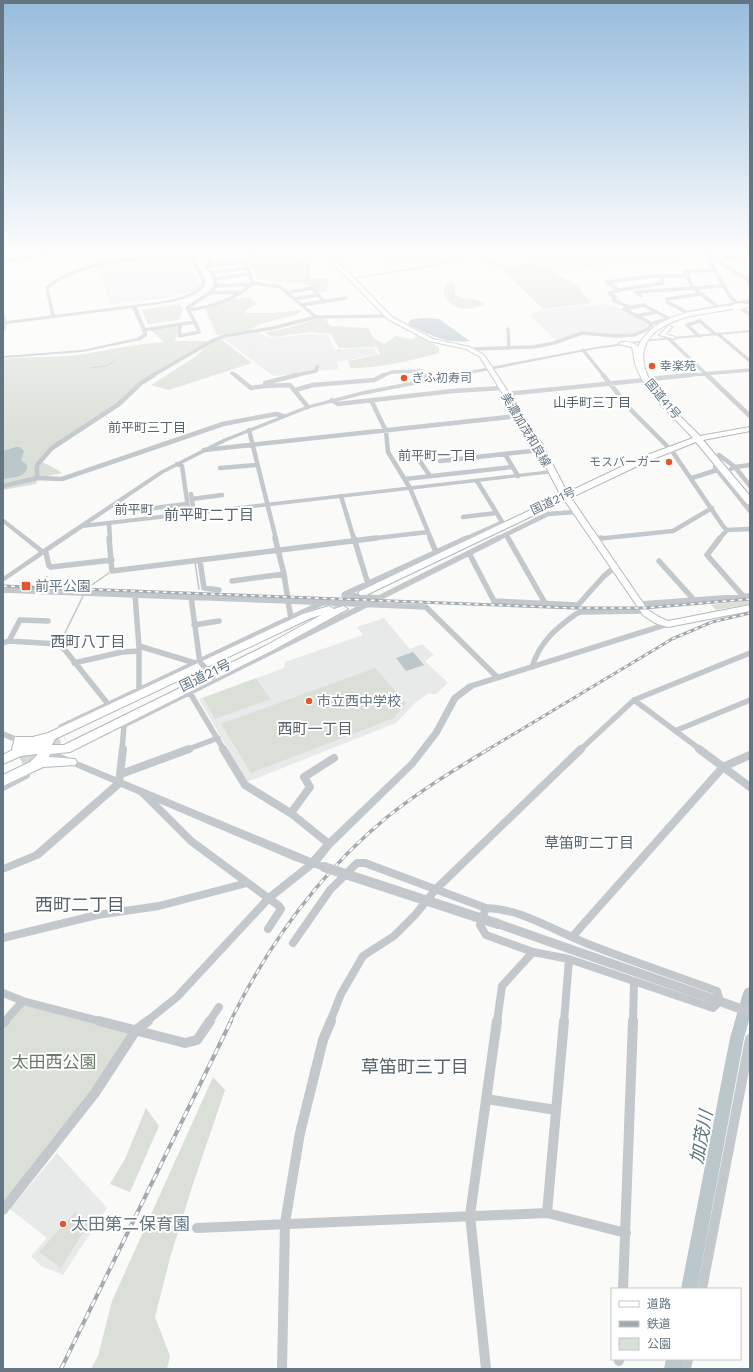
<svg xmlns="http://www.w3.org/2000/svg" width="753" height="1372" font-family="'Work Sans','Noto Sans JP',sans-serif">
<style>
.built{fill:#e8e9e9}
.green{fill:#dadfd7}
.water{fill:#bbc7cb}
.lines{fill:none;stroke-linecap:round;stroke-linejoin:round}
.stream-far1{stroke:#bbc7cb;stroke-width:1}
.stream{stroke:#bbc7cb;stroke-width:1.5}
.river{fill:#bbc7cb;fill-rule:evenodd}
.trunk-tunnel-far1{stroke:#d5d9db;stroke-width:10;stroke-dasharray:10 5;stroke-linecap:butt}
.trunk-tunnel{stroke:#d5d9db;stroke-width:14;stroke-dasharray:14 6;stroke-linecap:butt}
.primary-casing{stroke:#b5babe;stroke-width:2}
.trunk-casing{stroke:#b4b9bd;stroke-width:2}
.minor-far4{stroke:#c3c8cc;stroke-width:3.5}
.minor-far3{stroke:#c3c8cc;stroke-width:4.5}
.minor-far2{stroke:#c3c8cc;stroke-width:5.5}
.minor-far1{stroke:#c3c8cc;stroke-width:8}
.minor{stroke:#c3c8cc;stroke-width:10}
.tertiary{fill:#c3c8cc;fill-rule:evenodd}
.primary{fill:#fff;fill-rule:evenodd}
.trunk{fill:#fff;fill-rule:evenodd}
.rail-far2-casing{stroke:#a2aab0;stroke-width:3}
.rail-far1-casing{stroke:#a2aab0;stroke-width:3.5}
.rail-casing{stroke:#a2aab0;stroke-width:4}
.rail-far2{stroke:#fff;stroke-width:1.5;stroke-dasharray:4;stroke-linecap:butt}
.rail-far1{stroke:#fff;stroke-width:2;stroke-dasharray:5.5;stroke-linecap:butt}
.rail{stroke:#fff;stroke-width:2.5;stroke-dasharray:7;stroke-linecap:butt}
.trunk-bridge-casing{stroke:#b4b9bd;stroke-width:7;stroke-linecap:butt}
.minor-bridge{stroke:#c3c8cc;stroke-width:5.5}
.tertiary-bridge{stroke:#c3c8cc;stroke-width:10}
.trunk-bridge{stroke:#fff;stroke-width:6}
.poi-dot{fill:#e4572e;stroke:#fff;stroke-width:1.5}
.labels{text-anchor:middle;dominant-baseline:central;stroke-width:4;stroke-linejoin:round;paint-order:stroke}
.far-poi-label{font-size:12px;fill:#657683;stroke:#fff;text-anchor:start}
.far-street-label{font-size:12px;fill:#657683;stroke:#fff}
.far-neighbourhood-label{font-size:13px;fill:#57646e;stroke:#fff}
.far-quarter-label{font-size:13px;fill:#57646e;stroke:#fff}
.poi-label{font-size:14px;fill:#657683;stroke:#fff;text-anchor:start}
.street-label{font-size:14px;fill:#657683;stroke:#fff}
.neighbourhood-label{font-size:15px;fill:#57646e;stroke:#fff}
.near-park-label{font-size:17px;fill:#687a64;stroke:#fff}
.near-poi-label{font-size:17px;fill:#657683;stroke:#fff;text-anchor:start}
.near-neighbourhood-label{font-size:18px;fill:#57646e;stroke:#fff}
.near-water-label{font-size:18px;font-style:italic;fill:#60757c;stroke:#fff}
</style>
<rect width="100%" height="100%" fill="#fafaf8"/>
<path class="built" d="M 341,250 L 496,250 L 426,262 L 386,265 L 377,257 L 362,256 L 351,257 Z
M 521,250 L 696,250 L 703,259 L 660,263 L 624,263 L 560,272 L 550,270 Z
M 184,258 L 200,284 L 194,291 L 167,298 L 111,304 L 97,268 L 160,259 Z
M 604,304 L 619,308 L 651,325 L 637,333 L 610,335 L 589,331 L 556,341 L 529,314 L 545,310 Z
M 258,332 L 269,338 L 311,334 L 327,335 L 335,349 L 374,348 L 378,354 L 337,362 L 339,369 L 273,376 L 224,339 Z
M 384,618 L 410,649 L 422,644 L 434,655 L 425,661 L 448,683 L 435,695 L 429,693 L 415,703 L 396,723 L 247,782 L 199,699 L 284,668 L 285,662 L 363,635 L 357,627 Z
M 57,1153 L 107,1208 L 63,1275 L 41,1266 L 31,1256 L 47,1238 L 10,1209 Z"/>
<path class="green" d="M 248,250 L 258,250 L 255,251 L 256,255 L 262,257 L 298,255 L 309,263 L 310,279 L 329,279 L 327,292 L 319,292 L 308,284 L 257,279 L 250,263 L 243,253 Z
M 481,257 L 510,266 L 531,261 L 577,285 L 591,303 L 543,309 L 504,271 L 478,258 Z
M 455,283 L 455,294 C 463,302 477,297 485,304 C 466,312 453,311 443,293 L 446,284 Z
M 250,297 L 257,304 L 245,311 L 246,313 L 274,313 L 301,310 L 298,314 L 260,324 L 248,331 L 217,335 L 205,309 L 230,300 Z
M 179,304 L 183,309 L 179,320 L 148,324 L 142,310 Z
M 316,319 L 326,319 L 330,326 L 368,328 L 374,339 L 385,344 L 395,336 L 412,339 L 417,336 L 439,347 L 439,353 C 409,361 381,368 350,368 L 348,361 L 381,354 L 376,347 L 339,348 L 331,334 L 311,332 L 272,337 L 265,333 L 292,327 Z
M 177,327 L 178,328 L 175,341 L 212,341 L 141,383 L 129,397 L 71,434 L 39,461 L 51,466 L 62,473 L 38,478 L 36,484 L 3,490 L 3,359 C 27,356 52,358 76,355 C 106,351 134,344 164,342 L 151,330 Z
M 222,340 L 252,363 L 169,390 L 151,385 L 195,357 L 210,343 Z
M 750,600 L 750,604 L 716,610 L 711,605 Z
M 375,668 L 406,703 L 394,718 L 251,773 L 221,724 Z
M 256,678 L 270,699 L 215,719 L 203,698 Z
M 23,1001 L 136,1030 L 3,1210 L 3,1023 Z
M 213,1077 L 225,1090 L 192,1187 L 170,1258 L 155,1317 L 170,1356 L 167,1369 L 91,1369 L 98,1356 L 112,1301 Z
M 146,1108 L 159,1126 L 130,1192 L 110,1184 L 125,1159 Z
M 75,1212 L 89,1223 L 61,1268 L 39,1252 Z"/>
<path class="water" d="M 424,318 L 439,319 L 470,341 C 446,344 429,335 408,324 L 412,319 Z
M 16,447 L 20,447 L 24,451 L 21,460 L 27,465 C 29,477 12,478 3,479 L 3,451 Z
M 413,652 L 424,665 L 406,671 L 396,658 Z"/>
<g class="lines">
<path class="stream-far1" d="M 90,368 L 107,366 L 115,360"/>
<path class="stream" d="M 195,562 L 199,589
M 42,585 L 47,577
M 90,586 L 109,573
M 60,643 L 83,596"/>
<path class="river" d="M 750,987 L 750,1017 L 744,1038 L 697,1289 L 681,1289 L 730,1038 L 743,993 L 745,989 Z
M 666,1359 L 684,1359 L 682,1369 L 664,1369 Z"/>
<path class="trunk-tunnel-far1" d="M 334,607 L 363,593
M 37,750 L 64,736"/>
<path class="trunk-tunnel" d="M 20,759 L 39,749"/>
<defs>
<path id="primary" d="M 324,250 L 328,250 L 332,256 L 392,317 L 433,339 L 470,347 L 484,355 L 542,444 L 567,492 L 647,609 L 659,617 L 668,621 L 750,605 L 750,611 L 668,627 L 655,623 L 644,616 L 559,492 L 534,444 L 480,357 L 466,349 L 429,341 L 388,319 L 328,258 Z"/>
<path id="trunk" d="M 750,303 L 750,307 L 742,308 L 739,306 Z
M 735,305 L 738,307 L 737,308 C 719,312 701,313 683,318 C 669,323 652,330 646,344 C 631,378 679,413 700,436 L 750,427 L 750,431 L 703,440 L 750,496 L 750,505 L 747,504 L 696,442 L 648,461 L 366,595 L 360,595 L 358,593 L 360,591 L 642,457 L 693,438 C 674,417 649,397 638,371 C 634,364 634,355 632,347 L 618,344 C 623,340 634,342 638,347 C 654,312 702,310 735,305 Z
M 669,325 L 672,327 L 666,334 L 675,337 L 675,339 L 659,335 Z
M 329,606 L 334,609 L 343,606 L 348,609 L 273,650 L 70,752 L 50,754 L 49,757 L 75,759 L 77,762 L 75,765 L 43,767 L 3,786 L 3,775 L 30,762 L 38,754 L 21,756 L 3,764 L 3,755 L 12,750 L 15,737 L 33,737 L 48,733 L 303,614 ZM 321,615 L 265,646 L 64,745 L 52,745 L 55,739 L 311,618 Z"/>
</defs>
<use href="#primary" class="primary-casing"/>
<use href="#trunk" class="trunk-casing"/>
<path class="minor-far4" d="M 309,250 L 330,257
M 737,250 L 750,261
M 704,253 L 750,281
M 716,260 L 742,256
M 3,262 L 70,250
M 212,265 L 206,256 L 235,251
M 714,270 L 685,272 L 693,288 L 717,306
M 211,273 L 247,268
M 661,277 L 663,283 L 619,290 L 607,282 L 654,276 L 688,276
M 215,279 L 250,274
M 253,283 L 280,287 L 316,317
M 215,286 L 252,284
M 618,291 L 609,293 L 615,297 L 613,300 L 629,307
M 209,293 L 241,292
M 289,295 L 290,292 L 312,288 L 325,302
M 641,296 L 636,292 L 723,286
M 294,299 L 318,295
M 667,299 L 701,294
M 667,302 L 688,313
M 302,305 L 346,298
M 188,310 C 212,307 235,300 253,283 L 246,264 L 231,250
M 691,312 L 750,301
M 53,316 L 47,288 C 82,258 148,258 193,256
M 636,316 L 656,312
M 195,322 L 187,308 L 211,292 L 216,285 L 213,275 L 206,266 L 245,262
M 652,324 L 624,309 L 643,305 L 670,319
M 508,329 L 509,348
M 144,330 L 195,322 L 199,332 L 179,336 L 180,325
M 718,334 L 750,361
M 699,336 L 687,325 L 700,321 L 715,334
M 668,338 L 708,376
M 473,349 L 533,347 L 554,343 L 582,333 L 616,336 L 634,335 L 648,329 L 653,323 L 676,317
M 583,350 L 604,376
M 232,373 L 236,376
M 152,376 L 212,341 L 225,336 L 273,328 L 316,317 L 388,316
M 293,376 L 316,371 L 317,367
M 382,376 L 392,372 L 421,371 L 425,376
M 679,376 L 750,370"/>
<path class="minor-far3" d="M 235,375 L 251,388 L 265,386
M 297,375 L 265,383 L 265,386 L 290,385 L 308,407
M 425,375 L 429,381
M 603,375 L 632,411 L 667,446
M 707,375 L 750,416
M 651,379 L 690,375
M 295,390 L 313,385 L 374,380 L 384,375
M 505,394 L 645,380
M 332,400 L 338,404 L 453,391 L 501,388
M 371,400 L 386,431 L 388,452 L 410,488 L 431,539
M 249,430 L 276,539
M 204,450 L 518,416
M 672,451 L 723,526 L 727,530 L 750,529
M 505,454 L 518,476
M 719,455 L 735,467 L 731,469
M 419,460 L 430,476
M 440,461 L 541,450
M 716,461 L 715,467 L 750,511
M 177,464 L 182,466 L 189,514
M 750,465 L 735,467 L 750,486
M 220,468 L 256,465
M 37,478 L 37,465 L 52,448 L 119,404 L 141,383 L 154,375
M 692,478 L 717,470
M 405,479 L 512,467
M 477,481 L 504,525
M 3,486 L 37,478 L 62,479 L 223,424 L 276,414 L 283,416
M 191,494 L 194,513
M 341,496 L 354,539
M 192,499 L 222,495
M 147,509 L 187,504
M 463,517 L 496,513
M 109,523 L 110,539
M 506,535 L 509,539
M 368,539 L 428,532
M 465,539 L 501,523
M 497,539 L 548,514 L 576,512
M 596,539 L 673,531 L 712,508
M 719,539 L 727,530"/>
<path class="minor-far2" d="M 109,538 L 112,571 L 376,538
M 275,538 L 284,574 L 288,601 L 426,607 L 497,677
M 354,538 L 368,584
M 430,538 L 436,552
M 508,538 L 545,603
M 720,538 L 707,555 L 744,597
M 596,539 L 601,538
M 43,552 L 46,553 L 49,566 L 51,567 L 112,560
M 469,553 L 494,601 L 578,605 L 604,576 L 615,567
M 200,561 L 204,588 L 219,590
M 659,561 L 695,601
M 232,581 L 284,574
M 3,590 L 288,601 L 291,618
M 345,594 L 467,538
M 135,595 L 139,647 L 139,689
M 344,595 L 379,598 L 499,538
M 191,597 L 200,663
M 640,604 L 750,596
M 194,625 L 219,621
M 9,641 L 20,620 L 48,621
M 3,643 L 9,641 L 58,644 L 65,650 L 108,704
M 139,646 L 195,663
M 74,663 L 122,652 L 139,651
M 532,667 C 540,642 555,629 576,614 L 580,612 L 644,611
M 190,693 L 224,750
M 634,700 L 701,750
M 675,731 L 750,700
M 60,732 L 61,727 L 322,603
M 122,750 L 124,725 L 366,605
M 186,750 L 218,738
M 580,750 L 634,700 L 750,653"/>
<path class="minor-far1" d="M 223,749 L 245,785 L 292,814 L 329,844
M 699,749 L 750,787
M 121,774 L 189,749
M 119,783 L 123,749
M 3,787 L 26,775 L 24,774
M 143,793 L 191,841 L 279,906 L 281,909 L 268,929
M 291,813 L 310,787 L 304,777 L 334,758
M 486,908 C 523,909 554,931 588,944 C 631,961 674,975 717,991 L 720,1001 L 713,1008 L 569,959 L 533,952 L 486,935 L 480,925 Z
M 572,937 L 723,767 L 750,755
M 3,938 L 97,915 L 159,906 L 247,883
M 293,943 L 330,890 L 357,863 L 365,863 L 486,908
M 3,993 L 23,1001 L 103,1022
M 4,1022 L 23,1001
M 146,1022 L 177,997 L 269,898 L 313,863
M 209,1022 L 219,1007
M 330,1022 L 341,994 L 363,956 L 394,936 L 415,915 L 436,889 L 581,749
M 497,1022 L 502,986 L 533,952
M 564,1022 L 569,959
M 633,1022 L 634,982"/>
<path class="minor" d="M 99,1021 L 185,1043 L 197,1040 L 210,1021
M 3,1023 L 5,1021
M 486,1099 L 556,1110
M 3,1210 L 95,1093 L 136,1030 L 148,1021
M 547,1213 L 564,1021
M 197,1228 L 547,1213 L 626,1233
M 623,1289 L 633,1021
M 702,1289 L 750,1039
M 619,1359 L 619,1361
M 282,1369 L 285,1223 L 300,1133 L 323,1040 L 331,1021
M 486,1369 L 470,1215 L 497,1021
M 686,1369 L 688,1359"/>
<path class="tertiary" d="M 198,250 L 202,250 L 197,254 L 194,259 C 197,266 207,276 205,284 C 200,301 152,305 137,307 L 147,332 L 147,336 L 141,340 L 82,352 L 3,358 L 3,356 L 82,350 L 137,338 L 143,334 L 143,332 L 132,308 L 7,324 L 5,331 L 3,332 L 3,314 L 5,315 L 7,321 L 165,301 C 177,298 194,295 201,284 L 201,279 L 190,259 L 194,252 Z
M 498,250 L 504,250 L 431,267 L 352,279 L 350,278 L 431,265 Z
M 698,250 L 702,250 L 707,254 L 732,296 L 750,313 L 750,316 C 723,303 718,270 698,250 Z
M 750,330 L 750,332 L 652,341 L 596,349 L 363,395 L 310,408 L 227,441 L 164,473 L 90,523 L 552,470 L 555,472 L 554,473 L 83,528 L 3,582 L 3,577 L 39,552 L 3,523 L 3,518 L 43,549 L 160,471 L 223,439 L 306,406 L 363,391 L 596,347 L 652,339 Z
M 665,622 L 668,622 L 672,624 L 671,626 L 474,688 L 458,700 L 439,735 L 415,766 L 332,847 L 320,862 L 327,864 L 329,867 L 327,870 L 324,871 L 295,861 L 121,787 L 40,858 L 3,873 L 3,865 L 34,852 L 113,783 L 40,752 L 39,750 L 40,748 L 46,748 L 311,858 L 326,841 L 409,762 L 433,731 L 452,696 L 468,684 Z
M 3,731 L 28,741 L 29,743 L 28,745 L 25,746 L 3,737 Z
M 498,919 L 750,1007 L 750,1017 L 494,927 L 493,924 L 494,921 Z"/>
<use href="#primary" class="primary"/>
<use href="#trunk" class="trunk"/>
<defs>
<path id="rail-far2" d="M 3,586 L 574,608 L 644,608 L 750,599
M 487,750 L 672,639 L 712,622 L 750,613"/>
<path id="rail-far1" d="M 230,1022 C 268,945 320,873 386,818 C 418,792 454,770 489,749"/>
<path id="rail" d="M 61,1369 L 231,1021"/>
</defs>
<use href="#rail-far2" class="rail-far2-casing"/>
<use href="#rail-far1" class="rail-far1-casing"/>
<use href="#rail" class="rail-casing"/>
<use href="#rail-far2" class="rail-far2"/>
<use href="#rail-far1" class="rail-far1"/>
<use href="#rail" class="rail"/>
<defs>
<path id="trunk-bridge" d="M 735,307 L 742,306"/>
</defs>
<use href="#trunk-bridge" class="trunk-bridge-casing"/>
<path class="minor-bridge" d="M 201,663 L 213,677"/>
<path class="tertiary-bridge" d="M 324,867 L 498,924"/>
<use href="#trunk-bridge" class="trunk-bridge"/>
</g>
<linearGradient id="sky" x2="0" y2="1"><stop stop-color="#96bcdc"/><stop offset="0.57" stop-color="#fdfdfc"/><stop offset="1" stop-color="#fdfdfc" stop-opacity="0"/></linearGradient>
<rect width="753" height="442" fill="url(#sky)"/>
<g class="poi-dot">
<circle cx="652" cy="366" r="4"/>
<circle cx="404" cy="378" r="4"/>
<circle cx="669" cy="462" r="4"/>
<rect x="21" y="581" width="10" height="10" rx="2"/>
<circle cx="309" cy="701" r="4"/>
<circle cx="63" cy="1224" r="4"/>
</g>
<g class="labels">
<g class="far-poi-label">
<text x="660" y="366">幸楽苑</text>
<text x="412" y="378">ぎふ初寿司</text>
<text x="661" y="462" text-anchor="end">モスバーガー</text>
</g>
<g class="far-street-label">
<text transform="translate(663 399) rotate(50)">国道41号</text>
<text transform="translate(526 430) rotate(59)">美濃加茂和良線</text>
<text transform="translate(553 501) rotate(-25)">国道21号</text>
</g>
<g class="far-neighbourhood-label">
<text x="592" y="402">山手町三丁目</text>
<text x="147" y="427">前平町三丁目</text>
<text x="437" y="455">前平町一丁目</text>
</g>
<g class="far-quarter-label">
<text x="134" y="509">前平町</text>
</g>
<g class="poi-label">
<text x="35" y="586">前平公園</text>
<text x="317" y="701">市立西中学校</text>
</g>
<g class="street-label">
<text transform="translate(205 675) rotate(-26)">国道21号</text>
</g>
<g class="neighbourhood-label">
<text x="209" y="515">前平町二丁目</text>
<text x="88" y="642">西町八丁目</text>
<text x="315" y="729">西町一丁目</text>
<text x="589" y="843">草笛町二丁目</text>
</g>
<g class="near-park-label">
<text x="54" y="1062">太田西公園</text>
</g>
<g class="near-poi-label">
<text x="71" y="1224">太田第二保育園</text>
</g>
<g class="near-neighbourhood-label">
<text x="80" y="904">西町二丁目</text>
<text x="415" y="1066">草笛町三丁目</text>
</g>
<g class="near-water-label">
<text transform="translate(701 1137) rotate(-79)">加茂川</text>
</g>
</g>
<rect width="753" height="1372" fill="none" stroke="#657683" stroke-width="8"/>
<rect x="611" y="1288" width="130" height="72" fill="#ffffff" stroke="#c1c8cd"/>
<rect x="619" y="1301" width="20" height="6" fill="#ffffff" stroke="#c1c8cd"/>
<text x="647" y="1308" font-size="12" fill="#657683">道路</text>
<rect x="619" y="1321" width="20" height="6" fill="#a2aab0" stroke="#c1c8cd"/>
<text x="647" y="1328" font-size="12" fill="#657683">鉄道</text>
<rect x="619" y="1338" width="20" height="12" fill="#dadfd7" stroke="#c1c8cd"/>
<text x="647" y="1348" font-size="12" fill="#657683">公園</text>
</svg>
